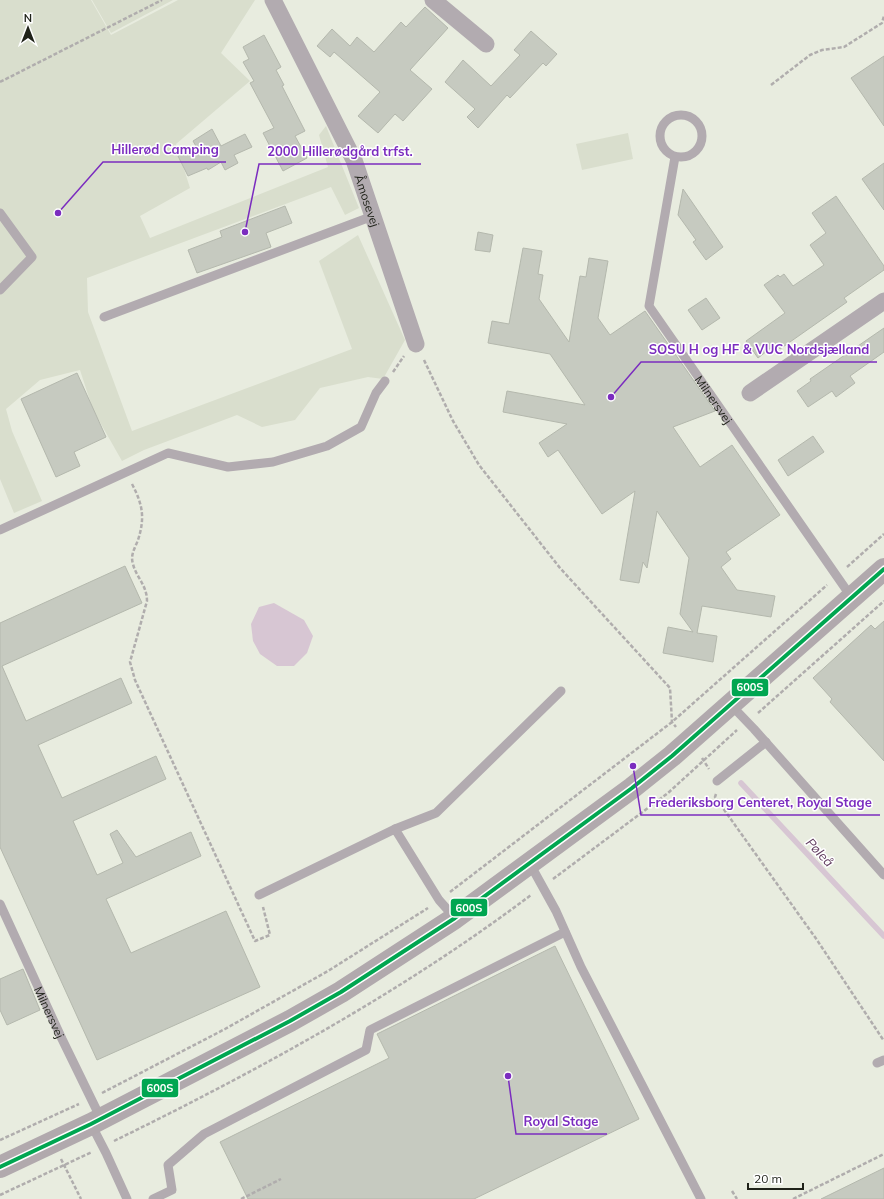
<svg xmlns="http://www.w3.org/2000/svg" width="884" height="1199" font-family="Mulish,sans-serif">
<style>
.green{fill:#d9decd}
.water{fill:#d7c6d3}
.lines{fill:none;stroke-linecap:round;stroke-linejoin:round}
.stream{stroke:#d7c6d3;stroke-width:5.5}
.building{fill:#c6cac0;stroke:#b4b8ad}
.path{stroke:#b0adad;stroke-width:2.5;stroke-dasharray:4 2;stroke-linecap:butt}
.lane{stroke:#b2abb0;stroke-width:9}
.street{stroke:#b2abb0;stroke-width:17}
.secondary{stroke:#b1a9ad;stroke-width:22}
.bus-1-casing{stroke:#fff;stroke-width:7}
.bus-1{stroke:#00a651;stroke-width:4}
.labels{text-anchor:middle;dominant-baseline:central;stroke-width:3;stroke-linejoin:round;paint-order:stroke}
.street-label{font-size:12px;fill:#1f2219;stroke:#fff}
.water-label{font-size:13px;font-style:italic;fill:#5d385b;stroke:#fff}
.leader{fill:none;stroke:#7b2cbf;stroke-width:1.5}
.callout-dot{fill:#7b2cbf;stroke:#fff;stroke-width:1.5}
.callout-label{font-size:13px;text-anchor:middle;font-weight:bold;fill:#7b2cbf;stroke:#fff;stroke-width:3;stroke-linejoin:round;paint-order:stroke}
.line-badge{stroke:#fff;stroke-width:1.5}
.badge-label{font-size:11px;text-anchor:middle;font-weight:bold;fill:#fff}
</style>
<rect width="100%" height="100%" fill="#e8ecdf"/>
<path class="green" d="M 0,0 L 91,0 L 111,35 L 178,0 L 255,0 L 221,53 L 250,81 L 176,144 L 190,188 L 140,216 L 150,238 L 328,167 L 319,135 L 326,126 L 359,208 L 345,215 L 331,187 L 87,278 L 88,312 L 132,431 L 352,349 L 319,261 L 358,235 L 405,340 L 383,379 L 368,377 L 320,388 L 295,420 L 262,427 L 237,415 L 144,450 L 122,461 L 93,410 L 80,370 L 40,380 L 6,409 L 12,431 L 42,501 L 14,513 L 0,479 Z
M 92,0 L 173,0 L 111,33 Z
M 628,133 L 633,159 L 582,170 L 576,144 Z"/>
<path class="water" d="M 274,603 L 304,620 L 313,636 L 307,653 L 294,666 L 277,666 L 260,654 L 253,641 L 251,624 L 259,607 Z"/>
<g class="lines">
<path class="stream" d="M 741,783 L 884,936"/>
</g>
<path class="building" d="M 425,7 L 448,28 L 410,70 L 432,89 L 403,121 L 395,114 L 378,133 L 358,116 L 380,92 L 334,52 L 330,57 L 317,46 L 332,29 L 350,46 L 357,37 L 374,52 L 401,22 L 406,27 Z
M 531,31 L 557,54 L 546,66 L 543,63 L 510,98 L 507,95 L 478,128 L 467,117 L 475,109 L 445,82 L 463,60 L 491,86 L 520,55 L 514,50 Z
M 264,35 L 281,67 L 276,70 L 284,85 L 282,86 L 305,131 L 295,136 L 307,158 L 283,171 L 263,133 L 274,128 L 250,83 L 254,81 L 243,62 L 249,59 L 243,47 Z
M 884,56 L 884,126 L 851,78 Z
M 212,129 L 221,146 L 245,134 L 252,147 L 234,155 L 238,163 L 225,170 L 221,162 L 208,170 L 207,168 L 188,176 L 178,156 L 197,148 L 193,141 Z
M 884,163 L 884,210 L 862,179 Z
M 683,189 L 723,247 L 706,260 L 693,242 L 696,240 L 678,215 Z
M 836,196 L 884,266 L 884,270 L 844,298 L 847,302 L 780,349 L 778,347 L 774,350 L 772,347 L 758,358 L 746,341 L 785,313 L 764,285 L 778,275 L 780,277 L 784,274 L 793,286 L 824,265 L 810,245 L 826,233 L 812,213 Z
M 285,206 L 292,223 L 266,233 L 271,247 L 197,273 L 188,250 L 222,237 L 220,231 Z
M 478,232 L 493,235 L 490,252 L 475,250 Z
M 523,248 L 542,251 L 538,274 L 543,275 L 539,299 L 569,342 L 580,276 L 586,277 L 589,258 L 608,261 L 598,318 L 610,335 L 645,311 L 715,411 L 673,427 L 700,467 L 732,445 L 780,515 L 726,552 L 731,559 L 721,567 L 737,590 L 775,596 L 771,617 L 702,606 L 697,633 L 717,636 L 713,662 L 663,653 L 668,627 L 693,632 L 680,614 L 689,558 L 657,511 L 647,568 L 643,562 L 639,583 L 620,580 L 635,491 L 602,514 L 558,450 L 548,457 L 539,443 L 567,424 L 503,412 L 507,391 L 585,405 L 550,354 L 488,343 L 492,321 L 509,324 Z
M 706,298 L 720,318 L 702,330 L 688,310 Z
M 884,328 L 884,352 L 850,376 L 855,383 L 836,397 L 832,391 L 808,407 L 797,391 L 811,381 L 810,379 Z
M 77,373 L 106,437 L 74,452 L 80,466 L 56,477 L 21,399 Z
M 813,436 L 824,452 L 788,476 L 778,460 Z
M 125,566 L 142,603 L 2,666 L 26,721 L 121,678 L 132,703 L 38,745 L 62,798 L 156,756 L 166,779 L 73,821 L 97,875 L 123,863 L 110,834 L 117,830 L 136,857 L 191,832 L 201,856 L 106,899 L 131,953 L 226,911 L 260,987 L 97,1060 L 0,847 L 0,623 Z
M 884,621 L 884,761 L 830,702 L 832,699 L 813,678 L 871,625 L 875,629 Z
M 555,946 L 639,1119 L 474,1199 L 248,1199 L 220,1142 L 389,1058 L 377,1034 Z
M 23,969 L 40,1010 L 7,1025 L 0,1010 L 0,979 Z
M 884,1168 L 884,1199 L 821,1199 Z"/>
<g class="lines">
<path class="path" d="M 0,82 L 162,0
M 771,85 L 810,55 L 822,50 L 844,47 L 882,23 L 884,16
M 424,360 L 453,421 L 479,465 L 560,568 L 670,688 L 672,722 L 676,727
M 393,372 L 404,356
M 132,484 C 143,505 145,518 138,540 C 135,548 130,555 133,564 C 136,577 147,585 147,601 L 130,662 L 135,680 L 255,941 L 270,935 L 263,907
M 847,567 L 884,534
M 758,713 L 884,601
M 702,758 L 709,769
M 716,794 L 715,797 L 817,940 L 884,1041
M 553,879 L 668,793 L 737,730
M 450,892 L 672,722 L 827,585
M 102,1093 L 225,1029 L 328,971 L 428,908
M 0,1140 L 79,1104
M 114,1141 C 259,1070 402,992 531,895
M 61,1159 L 81,1199
M 732,1191 L 737,1199
M 0,1195 L 92,1152
M 241,1199 L 281,1179
M 793,1199 L 884,1154"/>
<g class="lane">
<circle cx="681" cy="136" r="21"/>
<path id="s1" d="M 675,157 L 649,306 L 852,598"/>
<path d="M 0,213 L 32,257 L 0,290"/>
<path d="M 104,317 L 373,216"/>
<path d="M 0,530 L 168,453 L 228,467 L 273,462 L 327,446 L 361,427 L 376,393 L 385,381"/>
<path d="M 731,705 L 754,729 L 884,875"/>
<path d="M 717,781 L 766,742"/>
<path d="M 395,829 L 436,813 L 561,691"/>
<path d="M 530,864 L 556,911 L 581,967 L 701,1199"/>
<path d="M 259,895 L 395,829 L 439,900 L 455,918"/>
<path id="s2" d="M 0,904 L 62,1039 L 101,1119"/>
<path d="M 877,1063 L 884,1060"/>
<path d="M 91,1124 L 106,1153 L 127,1199"/>
<path d="M 153,1199 L 172,1190 L 168,1165 L 204,1134 L 366,1050 L 370,1030 L 565,932"/>
</g>
<g class="street">
<path id="s3" d="M 273,0 L 354,160 L 416,344"/>
<path d="M 433,0 L 486,44"/>
<path d="M 750,393 L 884,301"/>
</g>
<path class="secondary" d="M 0,1167 L 91,1124 L 290,1021 L 341,992 L 455,918 L 632,788 L 672,756 L 884,569"/>
<defs>
<path id="bus-1" d="M 0,1167 L 91,1124 L 290,1021 L 341,992 L 455,918 L 632,788 L 672,756 L 884,569"/>
</defs>
<use href="#bus-1" class="bus-1-casing"/>
<use href="#bus-1" class="bus-1"/>
</g>
<g class="labels">
<g class="street-label">
<text stroke="none"><textPath href="#s3" startOffset="222">Åmosevej</textPath></text>
<text stroke="none"><textPath href="#s1" startOffset="265">Milnersvej</textPath></text>
<text stroke="none"><textPath href="#s2" startOffset="119">Milnersvej</textPath></text>
</g>
<g class="water-label">
<text transform="translate(820 852) rotate(47)">Pøleå</text>
</g>
</g>
<path class="leader" d="M58 213L103 162H226M245 232L259 164H421M611 397L641 362H877M633 766L641 815H880M508 1076L516 1134H607"/>
<g class="callout-dot">
<circle cx="58" cy="213" r="4"/>
<circle cx="245" cy="232" r="4"/>
<circle cx="611" cy="397" r="4"/>
<circle cx="633" cy="766" r="4"/>
<circle cx="508" cy="1076" r="4"/>
</g>
<g class="callout-label">
<text x="165" y="154">Hillerød Camping</text>
<text x="340" y="156">2000 Hillerødgård trfst.</text>
<text x="759" y="354">SOSU H og HF &amp; VUC Nordsjælland</text>
<text x="760" y="807">Frederiksborg Centeret, Royal Stage</text>
<text x="561" y="1126">Royal Stage</text>
</g>
<g class="line-badge">
<rect x="731" y="678" width="38" height="19" rx="4" fill="#00a651"/>
<rect x="450" y="898" width="38" height="19" rx="4" fill="#00a651"/>
<rect x="141" y="1078" width="38" height="20" rx="4" fill="#00a651"/>
</g>
<g class="badge-label">
<text x="750" y="691">600S</text>
<text x="469" y="912">600S</text>
<text x="160" y="1092">600S</text>
</g>
<g transform="translate(28 28)" stroke="#ffffff" stroke-width="3" paint-order="stroke">
<path d="M0-3L7 15L0 10L-7 15Z" fill="#1f2219"/>
<text y="-6" font-size="11" font-weight="bold" text-anchor="middle" fill="#1f2219">N</text>
</g>
<path d="M748 1183v6h55v-6" fill="none" stroke="#1f2219" stroke-width="2"/>
<text x="754" y="1183" font-size="12" fill="#1f2219" stroke="#ffffff" stroke-width="3" paint-order="stroke">20 m</text>
</svg>
